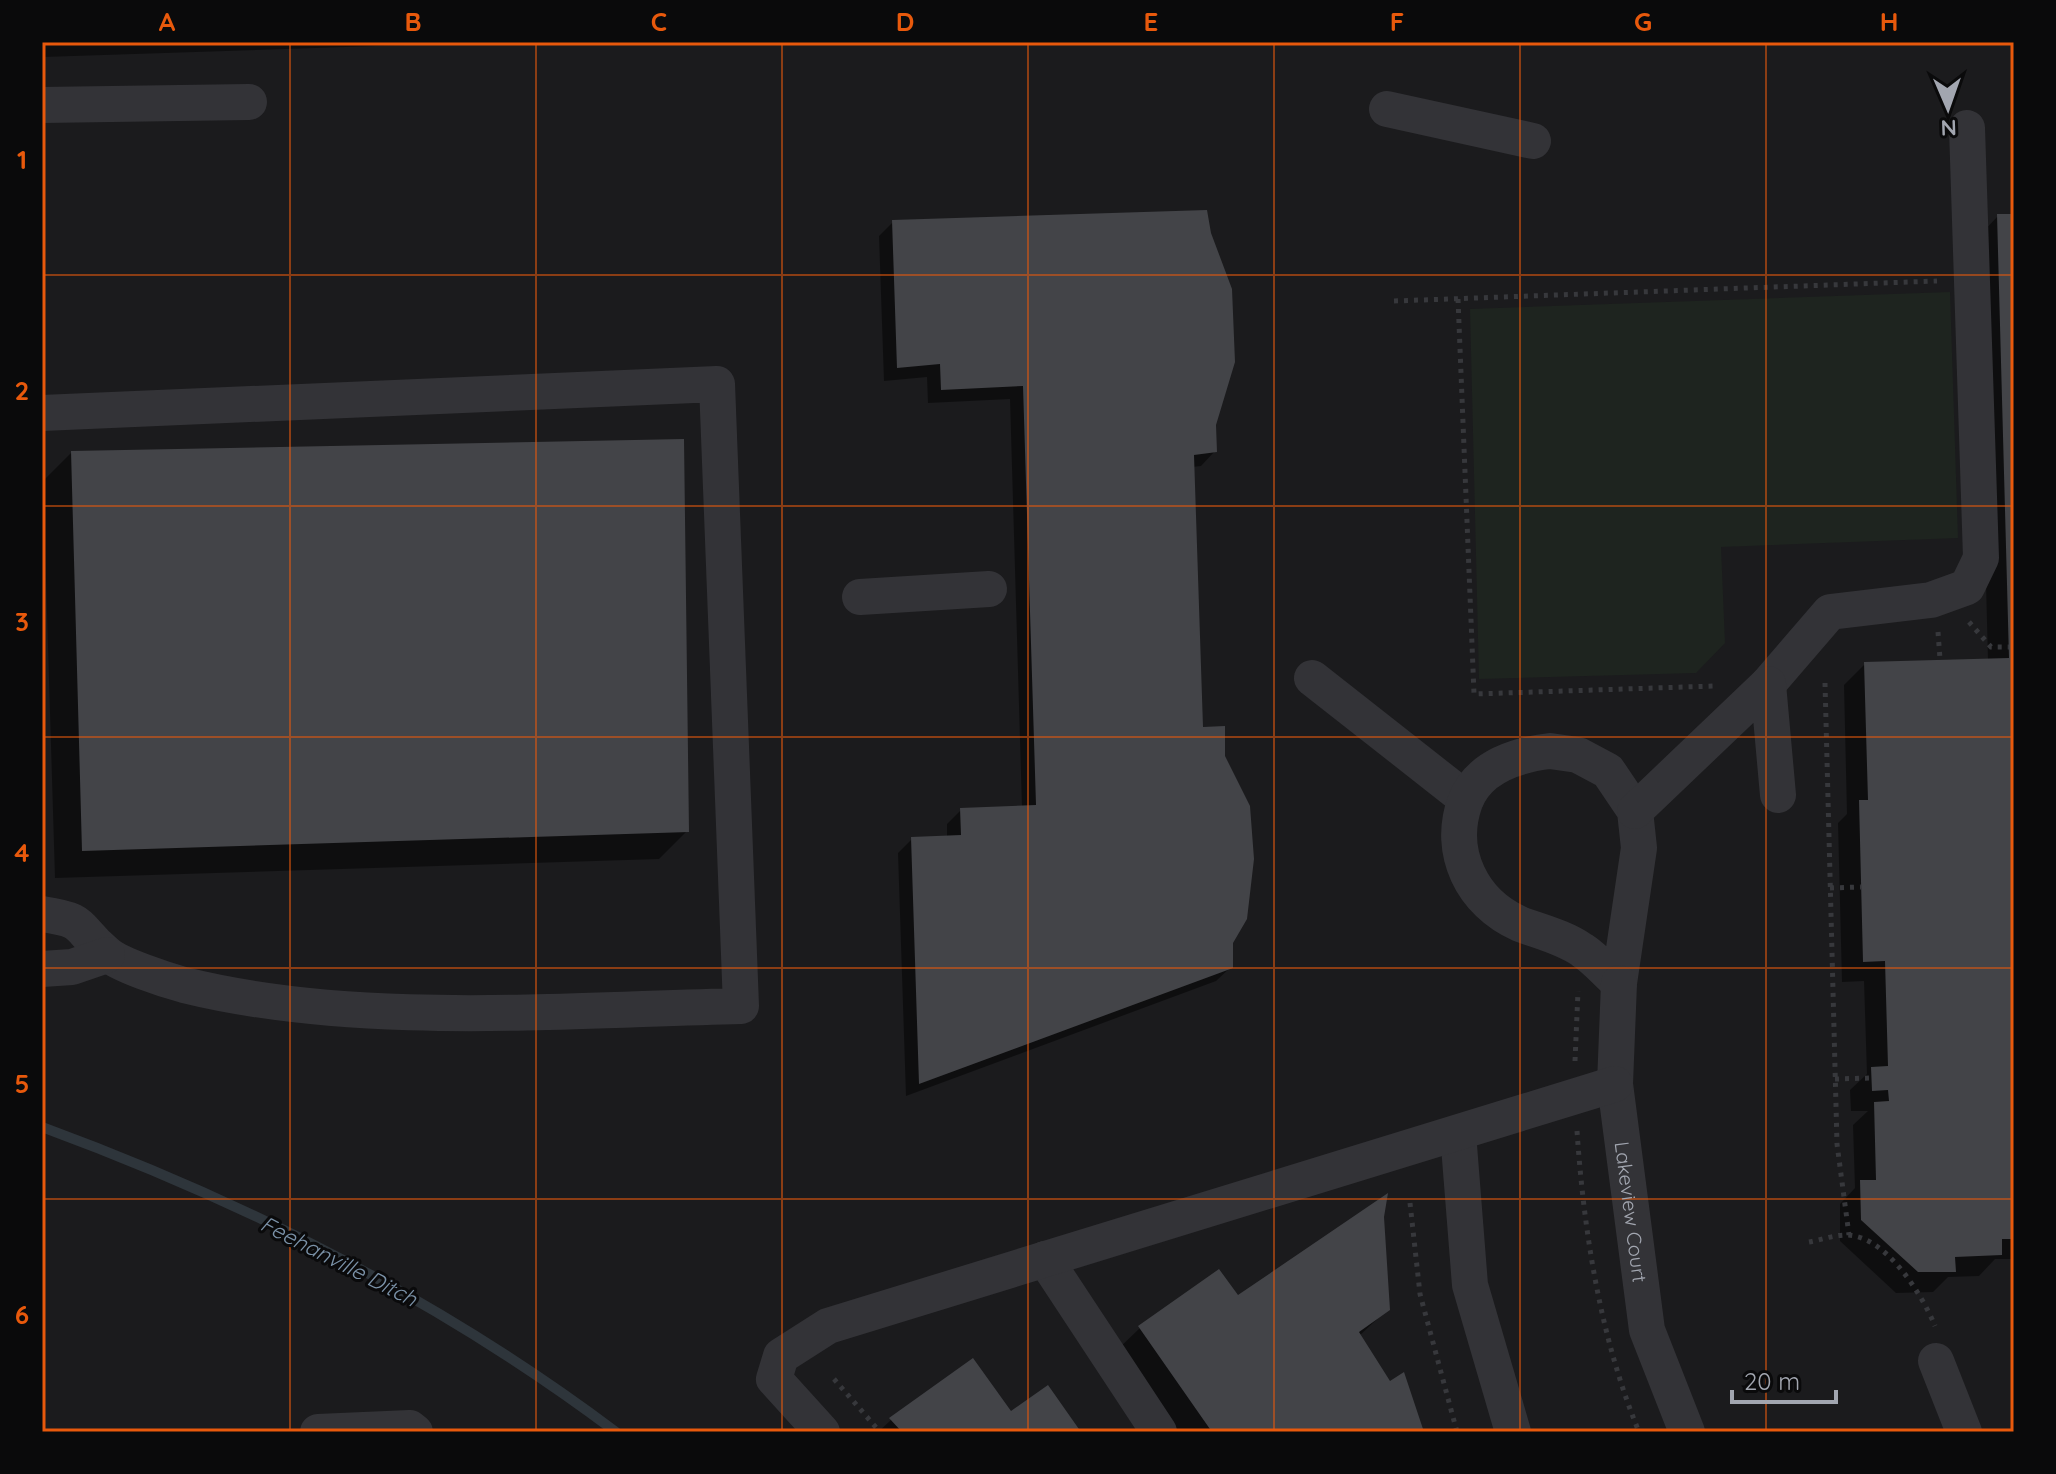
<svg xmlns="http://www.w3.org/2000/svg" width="2056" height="1474" font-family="Quicksand,sans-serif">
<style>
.built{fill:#1b1b1d}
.green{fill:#1e241f}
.shadow{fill:#0007}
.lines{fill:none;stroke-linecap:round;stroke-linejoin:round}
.stream{stroke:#2e353b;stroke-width:10}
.building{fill:#434448}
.path{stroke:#37383c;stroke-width:5;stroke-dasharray:4 6;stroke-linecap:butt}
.minor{stroke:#333337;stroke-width:36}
.grid{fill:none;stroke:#e8590c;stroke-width:2;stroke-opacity:0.55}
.labels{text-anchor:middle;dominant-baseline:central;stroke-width:6;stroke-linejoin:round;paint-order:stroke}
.street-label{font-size:20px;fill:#a2a6b0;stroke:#0a0a0b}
.water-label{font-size:22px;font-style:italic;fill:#7b92a8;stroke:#0a0a0b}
.neatline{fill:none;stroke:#e8590c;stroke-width:3}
.grid-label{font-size:26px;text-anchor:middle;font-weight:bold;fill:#e8590c}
</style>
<rect width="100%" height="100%" fill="#0f0f10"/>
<path class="built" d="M 496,42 L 2014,42 L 2014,1432 L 42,1432 L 42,57 Z"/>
<path class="green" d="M 1950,292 L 1958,538 L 1721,547 L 1725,643 L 1696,673 L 1479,679 L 1470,309 Z"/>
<path class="shadow" d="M 1998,216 L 2014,216 L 2014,1259 L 1995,1259 L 1979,1276 L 1948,1277 L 1933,1292 L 1896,1293 L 1840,1241 L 1840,1204 L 1855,1188 L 1853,1125 L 1868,1111 L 1851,1111 L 1850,1090 L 1867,1074 L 1864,981 L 1842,982 L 1838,823 L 1847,814 L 1844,685 L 1865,664 L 1988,660 L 1977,238 Z
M 893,222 L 1214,425 L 1215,451 L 1201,466 L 1192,467 L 1201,729 L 1223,756 L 1231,942 L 1231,967 L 1216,981 L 906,1096 L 898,853 L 912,839 L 947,838 L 947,824 L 961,810 L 1022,808 L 1010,399 L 928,403 L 927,377 L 884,381 L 879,236 Z
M 71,453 L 687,831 L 659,859 L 55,878 L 43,481 Z
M 1382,1217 L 1388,1309 L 1359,1336 L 1422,1432 L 1176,1432 L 1118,1349 L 1140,1328 L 1237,1298 Z
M 1010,1414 L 1079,1432 L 878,1432 L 891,1420 Z"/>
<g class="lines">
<path class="stream" d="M 42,1127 C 246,1202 442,1301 616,1432"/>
</g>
<path class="building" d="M 1207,210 L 1211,233 L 1232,289 L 1235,362 L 1216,425 L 1217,452 L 1194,455 L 1203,727 L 1225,726 L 1225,756 L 1250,806 L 1254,859 L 1247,919 L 1233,943 L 1233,968 L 919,1084 L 911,837 L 961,835 L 960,808 L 1036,805 L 1023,386 L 941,390 L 940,364 L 897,368 L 892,220 Z
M 1997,214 L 2014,214 L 2014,1239 L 2002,1239 L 2002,1255 L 1955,1257 L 1956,1272 L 1918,1272 L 1861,1220 L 1860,1180 L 1876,1180 L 1874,1102 L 1889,1101 L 1888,1090 L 1872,1091 L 1871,1067 L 1888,1066 L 1885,961 L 1863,962 L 1859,800 L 1868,800 L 1864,662 L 2009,658 Z
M 684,439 L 689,832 L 82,851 L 71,451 Z
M 1388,1193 L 1384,1217 L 1390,1310 L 1359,1332 L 1390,1381 L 1404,1372 L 1424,1432 L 1212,1432 L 1138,1326 L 1219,1269 L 1238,1295 Z
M 973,1358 L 1011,1411 L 1048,1385 L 1081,1432 L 902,1432 L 889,1418 Z"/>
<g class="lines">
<path class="path" d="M 1458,299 L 1474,694 L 1714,686
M 1394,301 L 1937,281
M 1969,622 L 1991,647 L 2009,647
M 1938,632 L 1940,659
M 1825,683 L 1837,1144 L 1849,1235
M 1830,888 L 1861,887
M 1575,1061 L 1578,991
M 1835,1079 L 1871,1078
M 1577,1131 C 1584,1232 1600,1337 1639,1432
M 1410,1203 L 1420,1294 L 1457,1432
M 1809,1242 C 1820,1240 1834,1235 1846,1235 C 1885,1235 1922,1294 1935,1326
M 834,1379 L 880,1432"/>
<g class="minor">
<path d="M 42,105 L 249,102"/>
<path d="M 1387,109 L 1533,141"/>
<path d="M 42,413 L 717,384 L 741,1006 C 562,1010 358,1028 184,985 C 166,980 119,965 106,953 C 74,926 89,921 42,914"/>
<path d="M 860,597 L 989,589"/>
<path d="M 1312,678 L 1466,799"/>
<path d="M 1768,684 L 1830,612 L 1931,600 L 1967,587 L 1981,558 L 1967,128"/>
<path d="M 1550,751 L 1578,755 L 1608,771 L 1635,811 L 1639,848 L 1619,983 C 1607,973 1596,959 1582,950 C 1563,937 1541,932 1520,924 C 1472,903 1447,852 1465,802 C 1478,767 1517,755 1550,751 Z"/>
<path d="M 1635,811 L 1768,684 L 1778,795"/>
<path d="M 42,969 L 72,967 L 107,955"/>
<path id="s1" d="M 1619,983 L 1615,1084 L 1647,1330 L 1687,1432"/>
<path d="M 1458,1133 L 1470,1285 L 1513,1432"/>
<path d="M 1045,1259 L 1159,1432"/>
<path d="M 1936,1361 L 1964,1432"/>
<path d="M 318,1432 L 410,1428 L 415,1432"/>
<path d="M 822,1432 L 774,1379 L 781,1356 L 828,1326 L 1615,1084"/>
</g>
</g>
<path class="grid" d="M 290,42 L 290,1432M 536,42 L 536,1432M 782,42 L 782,1432M 1028,42 L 1028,1432M 1274,42 L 1274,1432M 1520,42 L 1520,1432M 1766,42 L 1766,1432M 42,275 L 2014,275M 42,506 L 2014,506M 42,737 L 2014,737M 42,968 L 2014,968M 42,1199 L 2014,1199"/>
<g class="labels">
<g class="street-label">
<text stroke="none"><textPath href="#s1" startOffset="230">Lakeview Court</textPath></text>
</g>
<g class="water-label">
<text transform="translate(339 1261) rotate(27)">Feehanville Ditch</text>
</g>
</g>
<rect width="2056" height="1474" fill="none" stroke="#0a0a0b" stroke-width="88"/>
<g transform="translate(1948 108) rotate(178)" stroke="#0a0a0b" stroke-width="6" paint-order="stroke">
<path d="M0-6L14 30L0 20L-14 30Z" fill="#a2a6b0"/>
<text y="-12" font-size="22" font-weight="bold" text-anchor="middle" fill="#a2a6b0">N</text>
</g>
<path d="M1732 1390v12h104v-12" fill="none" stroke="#a2a6b0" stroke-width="4"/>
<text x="1744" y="1390" font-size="24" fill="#a2a6b0" stroke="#0a0a0b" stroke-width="6" paint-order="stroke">20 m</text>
<rect x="44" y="44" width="1968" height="1386" class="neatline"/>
<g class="grid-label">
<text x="167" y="31">A</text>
<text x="413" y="31">B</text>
<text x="659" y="31">C</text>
<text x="905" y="31">D</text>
<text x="1151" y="31">E</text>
<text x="1397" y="31">F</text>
<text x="1643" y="31">G</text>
<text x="1889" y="31">H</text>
<text x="22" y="169">1</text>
<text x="22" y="400">2</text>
<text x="22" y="631">3</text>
<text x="22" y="862">4</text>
<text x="22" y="1093">5</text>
<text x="22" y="1324">6</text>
</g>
</svg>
